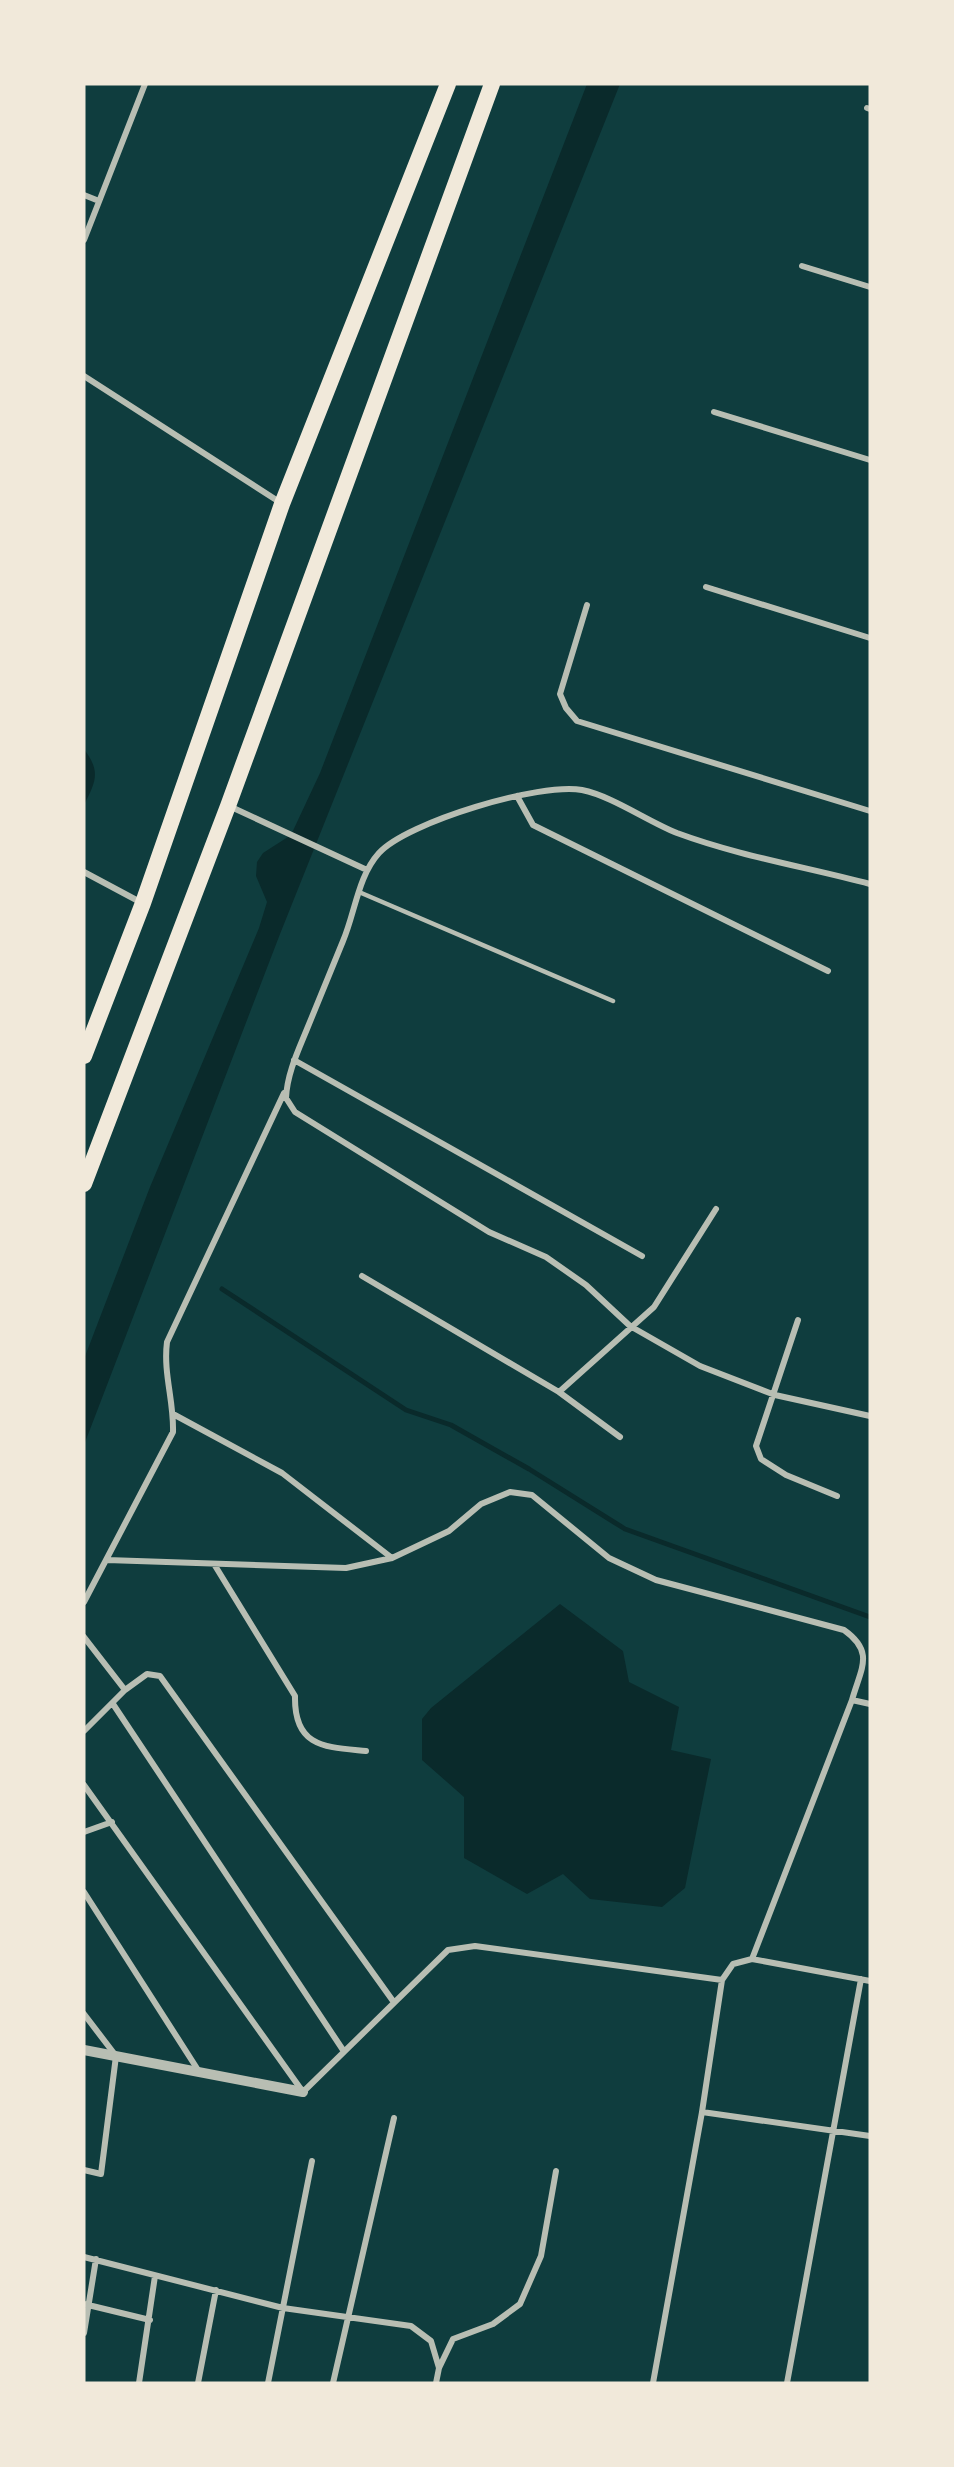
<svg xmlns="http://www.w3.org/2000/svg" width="954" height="2467" font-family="'Archivo Narrow',sans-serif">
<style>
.water{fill:#0a2a2b}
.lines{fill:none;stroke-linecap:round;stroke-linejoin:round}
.stream{stroke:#0a2a2b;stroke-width:5}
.service{stroke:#b8beb3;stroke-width:4.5}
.minor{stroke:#b8beb3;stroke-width:6}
.tertiary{stroke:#b8beb3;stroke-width:10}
.trunk{stroke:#f1e9da;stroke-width:16}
</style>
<rect width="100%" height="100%" fill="#0f3d3e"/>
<path class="water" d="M 587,84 L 620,84 L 280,934 L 84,1445 L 84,1359 L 150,1187 L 259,928 L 267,902 L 256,876 L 257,862 L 263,853 L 291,835 L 320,773 Z
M 84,749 C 101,772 96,781 84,805 Z
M 560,1604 L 623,1651 L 629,1682 L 679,1707 L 671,1750 L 711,1759 L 685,1888 L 662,1907 L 590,1899 L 563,1874 L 527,1894 L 464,1858 L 464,1797 L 422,1760 L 422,1719 L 431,1708 Z"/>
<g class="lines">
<path class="stream" d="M 222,1289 L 406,1410 L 451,1425 L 529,1469 L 625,1529 L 870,1617"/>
<path class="service" d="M 359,892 L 613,1001"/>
<path class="minor" d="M 867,108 L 870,109
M 84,195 L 99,201
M 84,240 L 145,84
M 802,266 L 870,287
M 84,376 L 281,503
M 714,412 L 870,460
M 706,587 L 870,638
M 587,605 L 560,694 L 566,708 L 577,721 L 870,811
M 517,796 L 533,825 L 828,971
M 229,806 L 367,870
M 84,872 L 142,903
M 870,884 C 806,867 739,856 677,833 C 647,821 612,796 582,790 C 541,782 407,822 379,853 C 358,876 355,913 343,941 C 331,970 319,999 307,1029 C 298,1051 287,1074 286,1098 L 295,1112 L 489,1232 L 546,1257 L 586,1285 L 630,1326 L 700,1366 L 775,1395 L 870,1416
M 294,1060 L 642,1256
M 362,1276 L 559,1392 L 654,1307 L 716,1209
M 798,1320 L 756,1446 L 761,1459 L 786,1475 L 837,1496
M 559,1392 L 620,1437
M 173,1414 L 282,1473 L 392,1558
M 107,1560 L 346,1568 L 392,1558 L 449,1531 L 481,1504 L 510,1492 L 532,1495 L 609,1558 L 656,1580 L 844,1630 C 875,1652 861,1668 852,1700 L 752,1959
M 214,1564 L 295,1696 C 294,1748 326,1747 366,1751
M 84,1602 L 173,1432 C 174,1401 163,1373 167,1342 L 284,1093
M 84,1637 L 125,1690
M 852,1700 L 870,1704
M 113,1704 L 343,2050
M 84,1731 L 125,1690 L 147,1674 L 160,1676 L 393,2001
M 84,1785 L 303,2092 L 448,1950 L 475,1946 L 722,1980
M 84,1832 L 112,1822
M 84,1892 L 198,2070
M 84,2014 L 116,2056 L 101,2174 L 84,2170
M 702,2112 L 870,2136
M 84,2257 L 283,2308 L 411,2326 L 431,2341 L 439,2368
M 84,2304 L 150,2320
M 84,2333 L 96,2259
M 139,2383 L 155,2276
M 198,2383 L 216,2290
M 268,2383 L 312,2161
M 333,2383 L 394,2118
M 436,2383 L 439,2368 L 453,2339 L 493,2324 L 520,2304 L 541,2256 L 556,2171
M 653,2383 L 702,2112 L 722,1980 L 733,1964 L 752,1959 L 870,1981
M 787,2383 L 861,1979"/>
<path class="tertiary" d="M 84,2050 L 303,2092"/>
<path class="trunk" d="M 84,1056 L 143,903 L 282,504 L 448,84
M 84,1184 L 228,806 L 492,84"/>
</g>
<rect width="954" height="2467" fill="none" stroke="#f1e9da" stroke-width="171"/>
</svg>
